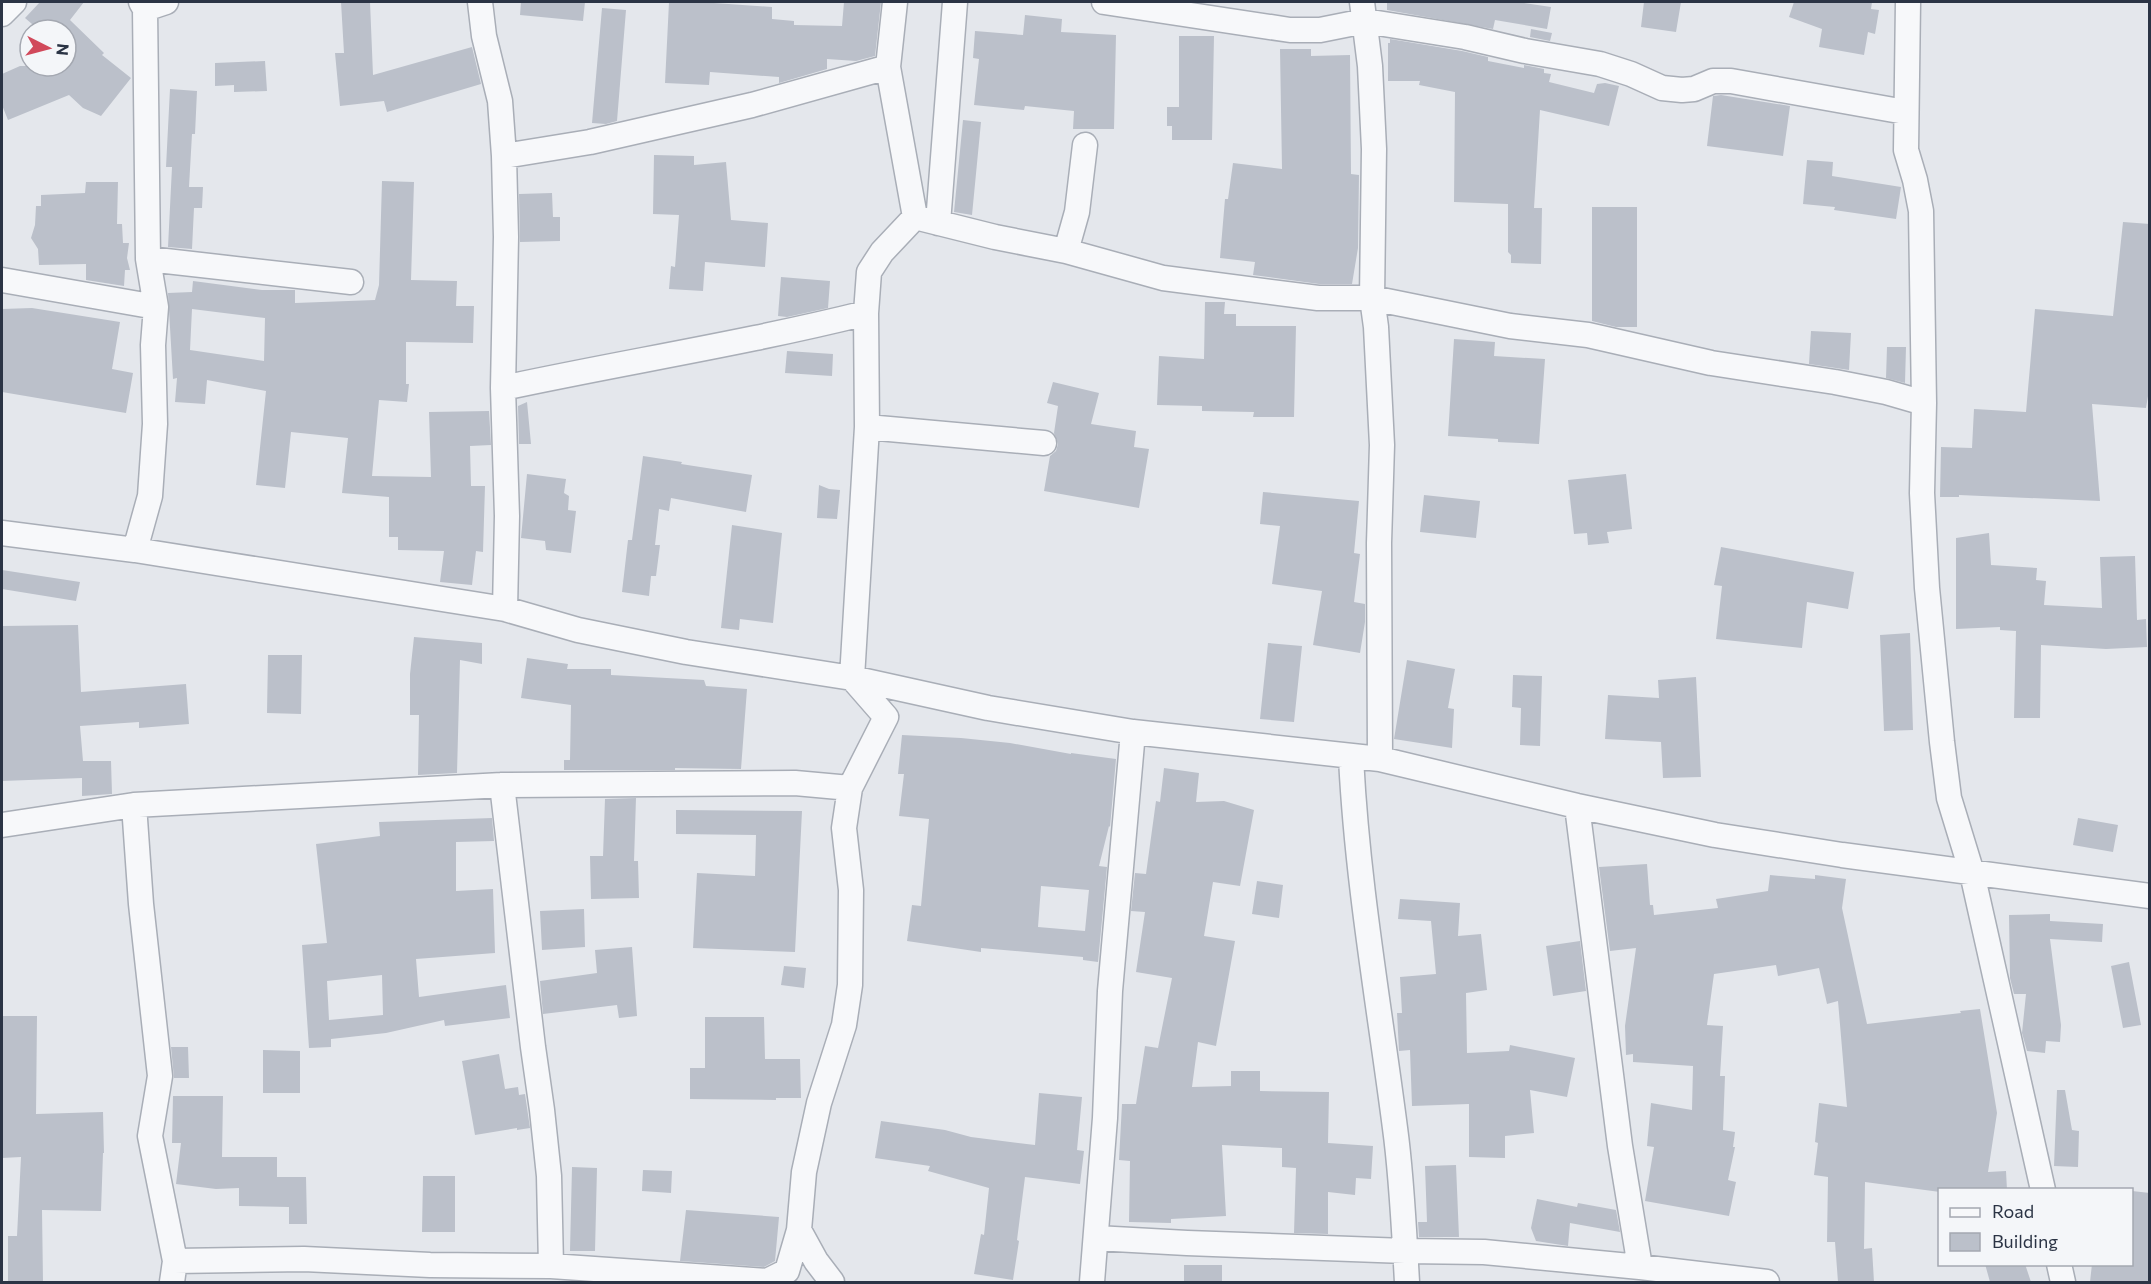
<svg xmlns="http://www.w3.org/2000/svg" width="2151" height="1284" font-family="Commissioner,sans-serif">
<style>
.building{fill:#bbc0ca;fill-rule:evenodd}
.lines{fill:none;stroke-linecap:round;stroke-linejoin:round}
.street-casing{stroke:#a9aeb7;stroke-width:27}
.street{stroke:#f7f8fa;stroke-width:24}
</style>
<rect width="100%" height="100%" fill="#e4e7ec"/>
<path class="building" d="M 40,2 L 84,2 L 70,20 L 104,53 L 102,55 L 131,78 L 101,116 L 83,108 L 69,95 L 8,120 L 2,105 L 2,74 L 20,66 L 66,66 L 66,30 L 39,30 L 25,18 Z
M 341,2 L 370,2 L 373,75 L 472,47 L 481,84 L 387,112 L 384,101 L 340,106 L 335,53 L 344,53 Z
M 521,2 L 585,2 L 583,21 L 520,15 Z
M 669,2 L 714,2 L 714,3 L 772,7 L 772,19 L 794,21 L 794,25 L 842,26 L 844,2 L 881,2 L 875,56 L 856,61 L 827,59 L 827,69 L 779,83 L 779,77 L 710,72 L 709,85 L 665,83 Z
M 1387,2 L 1517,2 L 1551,7 L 1547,29 L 1495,20 L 1493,29 L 1387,10 Z
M 1644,2 L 1681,2 L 1676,32 L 1641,27 Z
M 1794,2 L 1872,2 L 1871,9 L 1879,10 L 1875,34 L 1868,32 L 1864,55 L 1819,47 L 1822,29 L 1789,17 Z
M 602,8 L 626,10 L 617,121 L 606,124 L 592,123 Z
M 1025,15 L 1062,19 L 1061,32 L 1116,35 L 1114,129 L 1073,129 L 1074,111 L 1025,106 L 1024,110 L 974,105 L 979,59 L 973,58 L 975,31 L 1023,35 Z
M 1531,29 L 1552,33 L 1550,41 L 1530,37 Z
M 1179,36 L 1214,36 L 1212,140 L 1172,140 L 1172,126 L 1167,126 L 1167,107 L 1179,107 Z
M 1390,39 L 1462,51 L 1488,57 L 1488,61 L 1524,68 L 1524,65 L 1544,69 L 1544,73 L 1551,74 L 1549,82 L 1594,93 L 1597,84 L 1605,83 L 1619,86 L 1609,126 L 1540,110 L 1534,208 L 1542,208 L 1541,264 L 1511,263 L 1511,255 L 1508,252 L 1508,204 L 1454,202 L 1455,92 L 1419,85 L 1420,81 L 1388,81 L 1388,43 L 1390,43 Z
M 1280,49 L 1311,49 L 1311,56 L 1350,55 L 1351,174 L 1359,175 L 1358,248 L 1352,284 L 1319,284 L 1253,275 L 1255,262 L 1220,258 L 1225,199 L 1228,199 L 1233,163 L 1282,169 Z
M 265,61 L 267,91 L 234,92 L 234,85 L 215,86 L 215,63 Z
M 170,89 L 197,91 L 195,134 L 192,134 L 189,187 L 203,187 L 202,208 L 194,208 L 192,249 L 168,247 L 172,167 L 166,167 Z
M 1721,95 L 1790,106 L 1783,156 L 1707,146 L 1713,96 Z
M 963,120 L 981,122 L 972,215 L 954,212 Z
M 654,155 L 694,156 L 694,165 L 726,162 L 731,220 L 768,223 L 765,267 L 705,262 L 703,291 L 669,289 L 671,266 L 675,267 L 679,215 L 653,214 Z
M 1807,160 L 1833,162 L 1832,176 L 1901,187 L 1896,219 L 1834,210 L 1835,207 L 1803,204 Z
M 382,181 L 414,182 L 411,280 L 457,281 L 456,306 L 474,306 L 473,343 L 406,342 L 406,384 L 409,384 L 407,402 L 379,400 L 372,476 L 431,477 L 429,412 L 489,411 L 491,445 L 470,446 L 471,486 L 485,486 L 483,552 L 476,551 L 472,585 L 440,582 L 444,551 L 398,550 L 398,537 L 389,537 L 389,497 L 342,493 L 348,438 L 291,432 L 285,488 L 256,485 L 266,391 L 207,380 L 205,404 L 175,402 L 177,378 L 173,379 L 168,293 L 192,292 L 193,281 L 262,290 L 295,290 L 295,303 L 375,300 L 379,285 ZM 192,309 L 265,318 L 264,361 L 190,350 Z
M 86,182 L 118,182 L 117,224 L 122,224 L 123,243 L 129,243 L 127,258 L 130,270 L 125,270 L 124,286 L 86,280 L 86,264 L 39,265 L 38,249 L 31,238 L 35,225 L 36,206 L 41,206 L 41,195 L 85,193 Z
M 552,193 L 553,217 L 560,217 L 560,241 L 520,242 L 519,194 Z
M 1592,207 L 1637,207 L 1637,327 L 1616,327 L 1592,321 Z
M 2123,222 L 2150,224 L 2150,384 L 2146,408 L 2092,404 L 2100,501 L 1959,495 L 1959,497 L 1940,497 L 1941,447 L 1972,448 L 1974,409 L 2026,412 L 2035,309 L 2113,316 Z
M 781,277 L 830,281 L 828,308 L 787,317 L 778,316 Z
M 1205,302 L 1225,302 L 1224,314 L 1236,314 L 1236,326 L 1296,326 L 1294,417 L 1253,417 L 1254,412 L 1202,411 L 1202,406 L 1157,405 L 1159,356 L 1204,359 Z
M 32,308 L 120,322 L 112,369 L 133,373 L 126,413 L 2,392 L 2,309 Z
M 1811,331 L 1851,333 L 1849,370 L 1809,364 Z
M 1454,339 L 1495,342 L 1494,356 L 1545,359 L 1539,444 L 1498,442 L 1498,439 L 1448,436 Z
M 1887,347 L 1906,347 L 1905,383 L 1886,378 Z
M 787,351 L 833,354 L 832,376 L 785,373 Z
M 1053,382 L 1099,393 L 1091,424 L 1136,431 L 1134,447 L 1149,449 L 1139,508 L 1044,491 L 1050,456 L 1056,451 L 1058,444 L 1054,433 L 1058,406 L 1047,403 Z
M 527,402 L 531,444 L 519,444 L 518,406 Z
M 643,456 L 682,462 L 681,464 L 752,475 L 746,512 L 671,498 L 669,511 L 659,509 L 655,545 L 660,545 L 656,576 L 651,576 L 649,596 L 622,592 L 628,540 L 632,540 Z
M 527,474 L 566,479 L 564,493 L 569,496 L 568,510 L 576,511 L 571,553 L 546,550 L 545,541 L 521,538 Z
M 1626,474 L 1632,529 L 1607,532 L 1609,543 L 1588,545 L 1587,533 L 1574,534 L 1568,480 Z
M 819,485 L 829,489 L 840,490 L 837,519 L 817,518 Z
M 1263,492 L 1359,501 L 1354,553 L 1360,554 L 1354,602 L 1365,604 L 1365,622 L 1360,653 L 1313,645 L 1322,591 L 1272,584 L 1280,526 L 1260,524 Z
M 1424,495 L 1480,501 L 1476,538 L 1420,532 Z
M 732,525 L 782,533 L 773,623 L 740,619 L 739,630 L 721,628 Z
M 1989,533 L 1991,565 L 2037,568 L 2036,580 L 2046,581 L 2044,605 L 2102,608 L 2100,557 L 2135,556 L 2137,620 L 2146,619 L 2147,647 L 2106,649 L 2041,645 L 2040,718 L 2014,718 L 2016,631 L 2000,630 L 2000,627 L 1956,629 L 1956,538 Z
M 1721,547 L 1854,572 L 1848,609 L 1807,602 L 1802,648 L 1716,639 L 1722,586 L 1714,585 Z
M 2,570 L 80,582 L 76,601 L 2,589 Z
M 78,625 L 81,692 L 186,684 L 189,724 L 139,728 L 139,722 L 80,726 L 83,761 L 111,761 L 112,794 L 82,796 L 82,778 L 2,781 L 2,626 Z
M 1910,633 L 1913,730 L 1884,731 L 1880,635 Z
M 414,637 L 482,643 L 482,664 L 460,660 L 457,773 L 418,775 L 419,715 L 410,715 L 410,674 Z
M 1268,643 L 1302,646 L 1294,722 L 1260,719 Z
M 268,655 L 302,655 L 301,714 L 267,713 Z
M 527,658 L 568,664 L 567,669 L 611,669 L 611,675 L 704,680 L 706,686 L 747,689 L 741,769 L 675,768 L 675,770 L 564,770 L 564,760 L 570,760 L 571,705 L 521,698 Z
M 1407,660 L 1455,669 L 1448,708 L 1454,709 L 1452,748 L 1394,739 Z
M 1513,675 L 1542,676 L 1540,746 L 1520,745 L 1521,708 L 1512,707 Z
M 1696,677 L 1701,777 L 1663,778 L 1661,742 L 1605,739 L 1608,695 L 1659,698 L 1658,680 Z
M 902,735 L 961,738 L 1010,743 L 1071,754 L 1071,753 L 1116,759 L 1110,827 L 1109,826 L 1099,866 L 1107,867 L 1098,962 L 1083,960 L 1083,957 L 981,948 L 981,952 L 907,941 L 912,905 L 921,906 L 929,819 L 899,816 L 904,774 L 898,774 ZM 1041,886 L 1089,890 L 1085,931 L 1038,927 Z
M 1164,768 L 1199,773 L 1196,802 L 1224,801 L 1254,810 L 1240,886 L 1213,882 L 1204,936 L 1235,941 L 1216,1046 L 1198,1042 L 1192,1087 L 1231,1086 L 1231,1071 L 1260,1071 L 1260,1091 L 1329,1092 L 1328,1143 L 1373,1146 L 1371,1179 L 1356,1178 L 1355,1195 L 1328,1192 L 1328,1234 L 1294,1233 L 1296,1168 L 1282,1167 L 1282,1148 L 1222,1145 L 1226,1216 L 1171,1219 L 1171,1223 L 1129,1222 L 1130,1161 L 1119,1160 L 1122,1104 L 1136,1104 L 1145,1046 L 1158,1048 L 1172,978 L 1136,972 L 1145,912 L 1131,911 L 1135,873 L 1146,874 L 1156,801 L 1160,802 Z
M 636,798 L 634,861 L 638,861 L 639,898 L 591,899 L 590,856 L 603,856 L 605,799 Z
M 676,810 L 802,811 L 795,952 L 693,948 L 697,873 L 755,876 L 756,835 L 676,834 Z
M 492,818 L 494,841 L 456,842 L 456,891 L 493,889 L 495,953 L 416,959 L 419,997 L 506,985 L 510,1018 L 445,1026 L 444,1020 L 386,1033 L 331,1039 L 331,1047 L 309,1048 L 302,945 L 327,943 L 316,844 L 380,836 L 379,822 ZM 382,975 L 383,1015 L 329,1020 L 327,981 Z
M 2078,818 L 2118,825 L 2113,852 L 2073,845 Z
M 1647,864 L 1650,905 L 1653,905 L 1654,915 L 1718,908 L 1716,899 L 1768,891 L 1770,875 L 1815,879 L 1815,875 L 1846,879 L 1842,908 L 1867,1024 L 1961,1013 L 1960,1011 L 1980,1009 L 1997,1113 L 1988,1172 L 2006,1171 L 2007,1190 L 1940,1190 L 1940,1192 L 1865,1182 L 1864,1249 L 1872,1248 L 1874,1282 L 1838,1282 L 1835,1242 L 1827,1242 L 1828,1177 L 1814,1175 L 1818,1143 L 1815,1142 L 1819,1103 L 1847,1107 L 1838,1001 L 1827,1004 L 1819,968 L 1778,976 L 1776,965 L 1714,974 L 1707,1025 L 1723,1026 L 1720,1076 L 1725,1076 L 1723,1130 L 1735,1132 L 1733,1147 L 1735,1147 L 1728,1180 L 1736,1182 L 1729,1216 L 1645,1201 L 1654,1147 L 1647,1146 L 1651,1103 L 1692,1110 L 1693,1066 L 1633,1062 L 1633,1054 L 1626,1055 L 1625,1026 L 1636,948 L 1610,951 L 1599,867 Z
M 1257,881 L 1283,885 L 1279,918 L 1252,914 Z
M 1400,899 L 1460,903 L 1458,936 L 1481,934 L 1487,990 L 1466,993 L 1467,1053 L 1509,1051 L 1510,1045 L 1575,1058 L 1567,1097 L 1530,1090 L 1534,1133 L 1505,1136 L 1505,1158 L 1469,1157 L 1469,1104 L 1412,1106 L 1410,1050 L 1399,1051 L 1397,1013 L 1402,1013 L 1400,977 L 1436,974 L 1431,921 L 1398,919 Z
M 584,909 L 585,947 L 542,950 L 540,911 Z
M 2050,914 L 2050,921 L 2103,924 L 2102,942 L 2050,939 L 2061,1025 L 2060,1042 L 2046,1041 L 2045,1053 L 2027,1051 L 2022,1033 L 2026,994 L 2014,994 L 2010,978 L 2009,915 Z
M 1580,941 L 1586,991 L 1553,996 L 1546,946 Z
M 632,947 L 637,1016 L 619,1018 L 617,1005 L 543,1014 L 540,981 L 597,973 L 595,950 Z
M 2129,962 L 2141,1025 L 2123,1028 L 2111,966 Z
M 784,966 L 806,968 L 804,988 L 781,985 Z
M 2,1016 L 37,1016 L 36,1114 L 103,1112 L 104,1153 L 103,1153 L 101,1211 L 42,1210 L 43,1282 L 8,1282 L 8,1236 L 17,1236 L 21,1157 L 2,1158 Z
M 705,1017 L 764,1017 L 765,1059 L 800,1059 L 801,1098 L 776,1098 L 776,1100 L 690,1099 L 690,1068 L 705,1068 Z
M 171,1047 L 188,1047 L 189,1078 L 174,1078 Z
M 263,1050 L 300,1051 L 300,1093 L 263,1093 Z
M 499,1054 L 505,1089 L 518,1087 L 519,1095 L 525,1094 L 530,1128 L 517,1130 L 517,1128 L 475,1135 L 462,1061 Z
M 2057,1090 L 2065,1090 L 2072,1130 L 2079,1131 L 2078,1167 L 2054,1166 Z
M 1039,1093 L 1082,1097 L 1077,1150 L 1084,1151 L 1080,1184 L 1025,1177 L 1017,1240 L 1019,1241 L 1013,1280 L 974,1274 L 981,1234 L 984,1235 L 989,1188 L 928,1171 L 930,1166 L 875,1158 L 881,1121 L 945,1130 L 971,1137 L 1035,1145 Z
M 173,1096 L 223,1096 L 222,1157 L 277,1157 L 277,1177 L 306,1177 L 307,1224 L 289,1224 L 289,1207 L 239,1206 L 239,1188 L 216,1189 L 176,1184 L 181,1143 L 172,1143 Z
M 1456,1165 L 1459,1237 L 1419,1237 L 1418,1222 L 1427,1222 L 1425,1166 Z
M 572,1167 L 597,1168 L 595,1251 L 570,1251 Z
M 643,1170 L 672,1171 L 671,1193 L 642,1191 Z
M 423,1176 L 455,1176 L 455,1232 L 422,1232 Z
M 2132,1191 L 2150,1193 L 2150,1282 L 2090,1282 L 2092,1264 L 2132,1264 Z
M 1537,1199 L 1577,1207 L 1578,1203 L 1616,1210 L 1620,1232 L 1570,1223 L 1568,1246 L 1536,1241 L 1531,1228 Z
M 686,1210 L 779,1217 L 775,1261 L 764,1267 L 680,1261 Z
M 1985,1264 L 2025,1264 L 2031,1282 L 1990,1282 Z
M 1184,1265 L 1222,1265 L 1222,1282 L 1184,1282 Z"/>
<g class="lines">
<defs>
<path id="street" d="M 480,2 L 484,36 L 500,101 L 504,156 L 506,237 L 503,388 L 507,516 L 505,609
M 1104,2 L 1290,30 L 1320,30 L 1365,21 L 1465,37 L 1525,51 L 1600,64 L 1631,74 L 1662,88 L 1682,90 L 1694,89 L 1713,81 L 1731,81 L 1905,112
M 1362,2 L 1370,66 L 1374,149 L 1372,298 L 1376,327 L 1382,445 L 1379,543 L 1380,759
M 1908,2 L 1906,150 L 1915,180 L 1921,211 L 1924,403 L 1922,493 L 1927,588 L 1942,742 L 1949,798 L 1972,873 L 2043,1190
M 145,9 L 166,2
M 2,14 L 14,2
M 504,156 L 590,142 L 752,105 L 888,67
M 915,217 L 995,237 L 1066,251 L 1163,278 L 1318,298 L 1372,298 L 1510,326 L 1588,335 L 1711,363 L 1835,382 L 1886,392 L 1924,403
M 938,223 L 955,2
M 1066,251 L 1077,212 L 1085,145
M 148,259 L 351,282
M 2,280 L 156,307
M 503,388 C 624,362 746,343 866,313
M 867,427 L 1044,443
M 2,533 L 135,550 L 505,609 L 578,630 L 686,652 L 852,678 L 988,708 L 1133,732 L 1380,759 L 1577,806 L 1715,835 L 1842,855 L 2150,896
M 135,550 L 150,496 L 155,424 L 153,345 L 156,307 L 148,259 L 145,9 L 141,2
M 1351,757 C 1357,882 1379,1004 1395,1128 C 1402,1179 1404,1231 1407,1282
M 502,785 L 533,1047 L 542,1110 L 549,1176 L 551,1266
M 134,805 L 141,904 L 160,1076 L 150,1136 L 175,1261 L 172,1282
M 1577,806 L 1620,1146 L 1640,1267
M 2,825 L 134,805 L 502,785 L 795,783 L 850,788 L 886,717 L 852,678 L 867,427 L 866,313 L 869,272 L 882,252 L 915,217 L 888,67 L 895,2
M 799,1230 L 816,1261 L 832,1282
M 1096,1238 L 1187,1243 L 1405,1251 L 1484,1252 L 1640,1267 L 1767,1282
M 175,1261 L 304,1259 L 430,1265 L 551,1266 L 767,1281 L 787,1271 L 799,1230 L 804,1172 L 819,1103 L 844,1025 L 850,985 L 851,890 L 844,828 L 850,788
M 2059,1264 L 2063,1282
M 1092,1282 L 1105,1118 L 1110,991 L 1133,732"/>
</defs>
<use href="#street" class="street-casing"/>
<use href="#street" class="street"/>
</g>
<rect width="2151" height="1284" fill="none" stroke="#2b3445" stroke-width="6"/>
<rect x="1938" y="1188" width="195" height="78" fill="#f4f6f9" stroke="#a4a8b1" stroke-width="1.5"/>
<rect x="1950" y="1208" width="30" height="9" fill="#f7f8fa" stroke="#a4a8b1" stroke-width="1.5"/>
<text x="1992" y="1218" font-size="18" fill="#2b3445">Road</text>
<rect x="1950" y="1233" width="30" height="18" fill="#bbc0ca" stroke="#a4a8b1" stroke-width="1.5"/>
<text x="1992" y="1248" font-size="18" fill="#2b3445">Building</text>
<g transform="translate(48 48) rotate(96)"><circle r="28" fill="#f4f6f9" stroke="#a4a8b1" stroke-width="1.5"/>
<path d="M0-4.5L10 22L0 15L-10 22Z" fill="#d1495b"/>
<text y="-9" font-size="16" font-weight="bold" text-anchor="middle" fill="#2b3445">N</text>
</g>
</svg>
